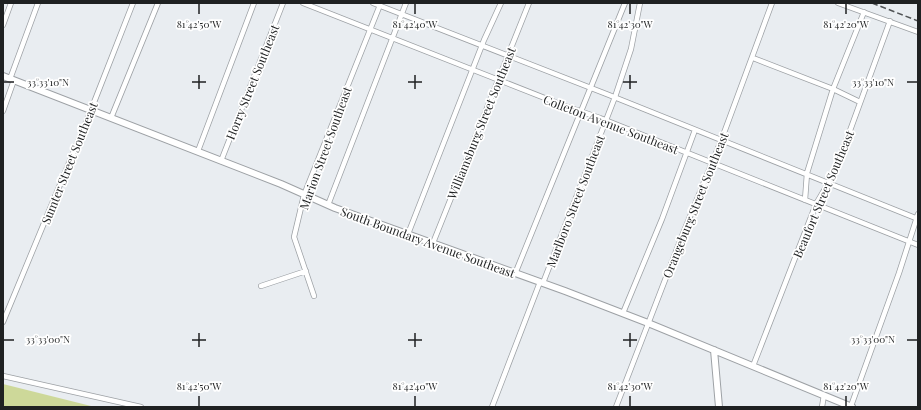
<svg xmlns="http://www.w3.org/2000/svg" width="921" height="410" font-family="'Playfair Display',serif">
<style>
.green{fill:#cdd899}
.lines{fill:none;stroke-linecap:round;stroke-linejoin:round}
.street-casing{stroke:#9da1a5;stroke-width:6}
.secondary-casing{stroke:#9da1a5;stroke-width:8}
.street{stroke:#fff;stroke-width:4.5}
.secondary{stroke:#fff;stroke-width:6}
.rail{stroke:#515456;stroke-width:1.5;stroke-dasharray:6 3;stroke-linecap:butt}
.ticks{fill:none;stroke:#1f2122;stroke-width:1.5}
.labels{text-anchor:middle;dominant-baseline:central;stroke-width:3.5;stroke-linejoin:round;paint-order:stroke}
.street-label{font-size:12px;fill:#1f2122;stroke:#fff}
.ticks-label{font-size:10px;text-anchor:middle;fill:#1f2122;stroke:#fff;stroke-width:3.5;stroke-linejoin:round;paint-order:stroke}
</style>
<rect width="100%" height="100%" fill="#e9edf1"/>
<path class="green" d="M 3,384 L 95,407 L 3,407 Z"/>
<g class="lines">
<defs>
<path id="street" d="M 303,3 L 565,106 L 600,118 L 918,245
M 373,3 L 609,95 L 918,219
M 838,3 L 918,32
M 3,25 L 11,3
M 753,58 L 833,89 L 860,102
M 10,79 L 38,3
M 3,111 L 14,80
M 111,118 L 158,3
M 198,151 L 254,3
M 221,161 L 283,3
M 805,200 L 807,173 L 833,89 L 864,12
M 328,205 L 406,3
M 408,234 L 484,40 L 501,3
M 433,243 L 529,3
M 515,274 L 625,3
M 543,283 L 615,97 L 631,49 L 640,3
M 261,286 L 306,271
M 314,296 L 294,237 L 304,195 L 380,5
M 623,313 L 662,219 L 695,130
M 3,322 L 91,110 L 133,3
M 753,366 L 816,204 L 829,182 L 844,147 L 890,21
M 3,376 L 141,407
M 851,406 L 899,273 L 918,214
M 492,407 L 540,282
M 616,407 L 682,236 L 721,141 L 772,3
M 822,407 L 824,395"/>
<path id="secondary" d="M 3,76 L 281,184 L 335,208 L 565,291 L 648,323 L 852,407
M 714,350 L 719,407"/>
</defs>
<use href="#street" class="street-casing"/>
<use href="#secondary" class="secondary-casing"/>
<use href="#street" class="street"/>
<use href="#secondary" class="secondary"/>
<path class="rail" d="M 872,3 L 918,21"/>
</g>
<path class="ticks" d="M 199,4 L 199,14M 415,4 L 415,14M 630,4 L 630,14M 846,4 L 846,14M 199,75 L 199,89M 415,75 L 415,89M 630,75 L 630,89M 4,82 L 14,82M 192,82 L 206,82M 408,82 L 422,82M 623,82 L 637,82M 907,82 L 917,82M 199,333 L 199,347M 415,333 L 415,347M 630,333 L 630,347M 4,340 L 14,340M 192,340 L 206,340M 408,340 L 422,340M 623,340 L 637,340M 907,340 L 917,340M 199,396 L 199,406M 415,396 L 415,406M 630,396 L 630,406M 846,396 L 846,406"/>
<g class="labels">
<g class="street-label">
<text transform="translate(252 82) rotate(-68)">Horry Street Southeast</text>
<text transform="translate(481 123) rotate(-68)">Williamsburg Street Southeast</text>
<text transform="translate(611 124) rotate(21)">Colleton Avenue Southeast</text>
<text transform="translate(325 148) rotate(-70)">Marion Street Southeast</text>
<text transform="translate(69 163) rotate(-68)">Sumter Street Southeast</text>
<text transform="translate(823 194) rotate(-67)">Beaufort Street Southeast</text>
<text transform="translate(575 201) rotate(-69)">Marlboro Street Southeast</text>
<text transform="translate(695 205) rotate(-68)">Orangeburg Street Southeast</text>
<text transform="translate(428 242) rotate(20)">South Boundary Avenue Southeast</text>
</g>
</g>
<g class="ticks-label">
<text x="199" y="28">81°42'50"W</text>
<text x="415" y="28">81°42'40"W</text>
<text x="630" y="28">81°42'30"W</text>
<text x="846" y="28">81°42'20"W</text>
<text x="48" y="86">33°33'10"N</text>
<text x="873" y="86">33°33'10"N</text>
<text x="48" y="343">33°33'00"N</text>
<text x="873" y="343">33°33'00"N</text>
<text x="199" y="390">81°42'50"W</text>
<text x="415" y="390">81°42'40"W</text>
<text x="630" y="390">81°42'30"W</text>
<text x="846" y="390">81°42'20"W</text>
</g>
<rect width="921" height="410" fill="none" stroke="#1f2122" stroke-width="8"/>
</svg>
